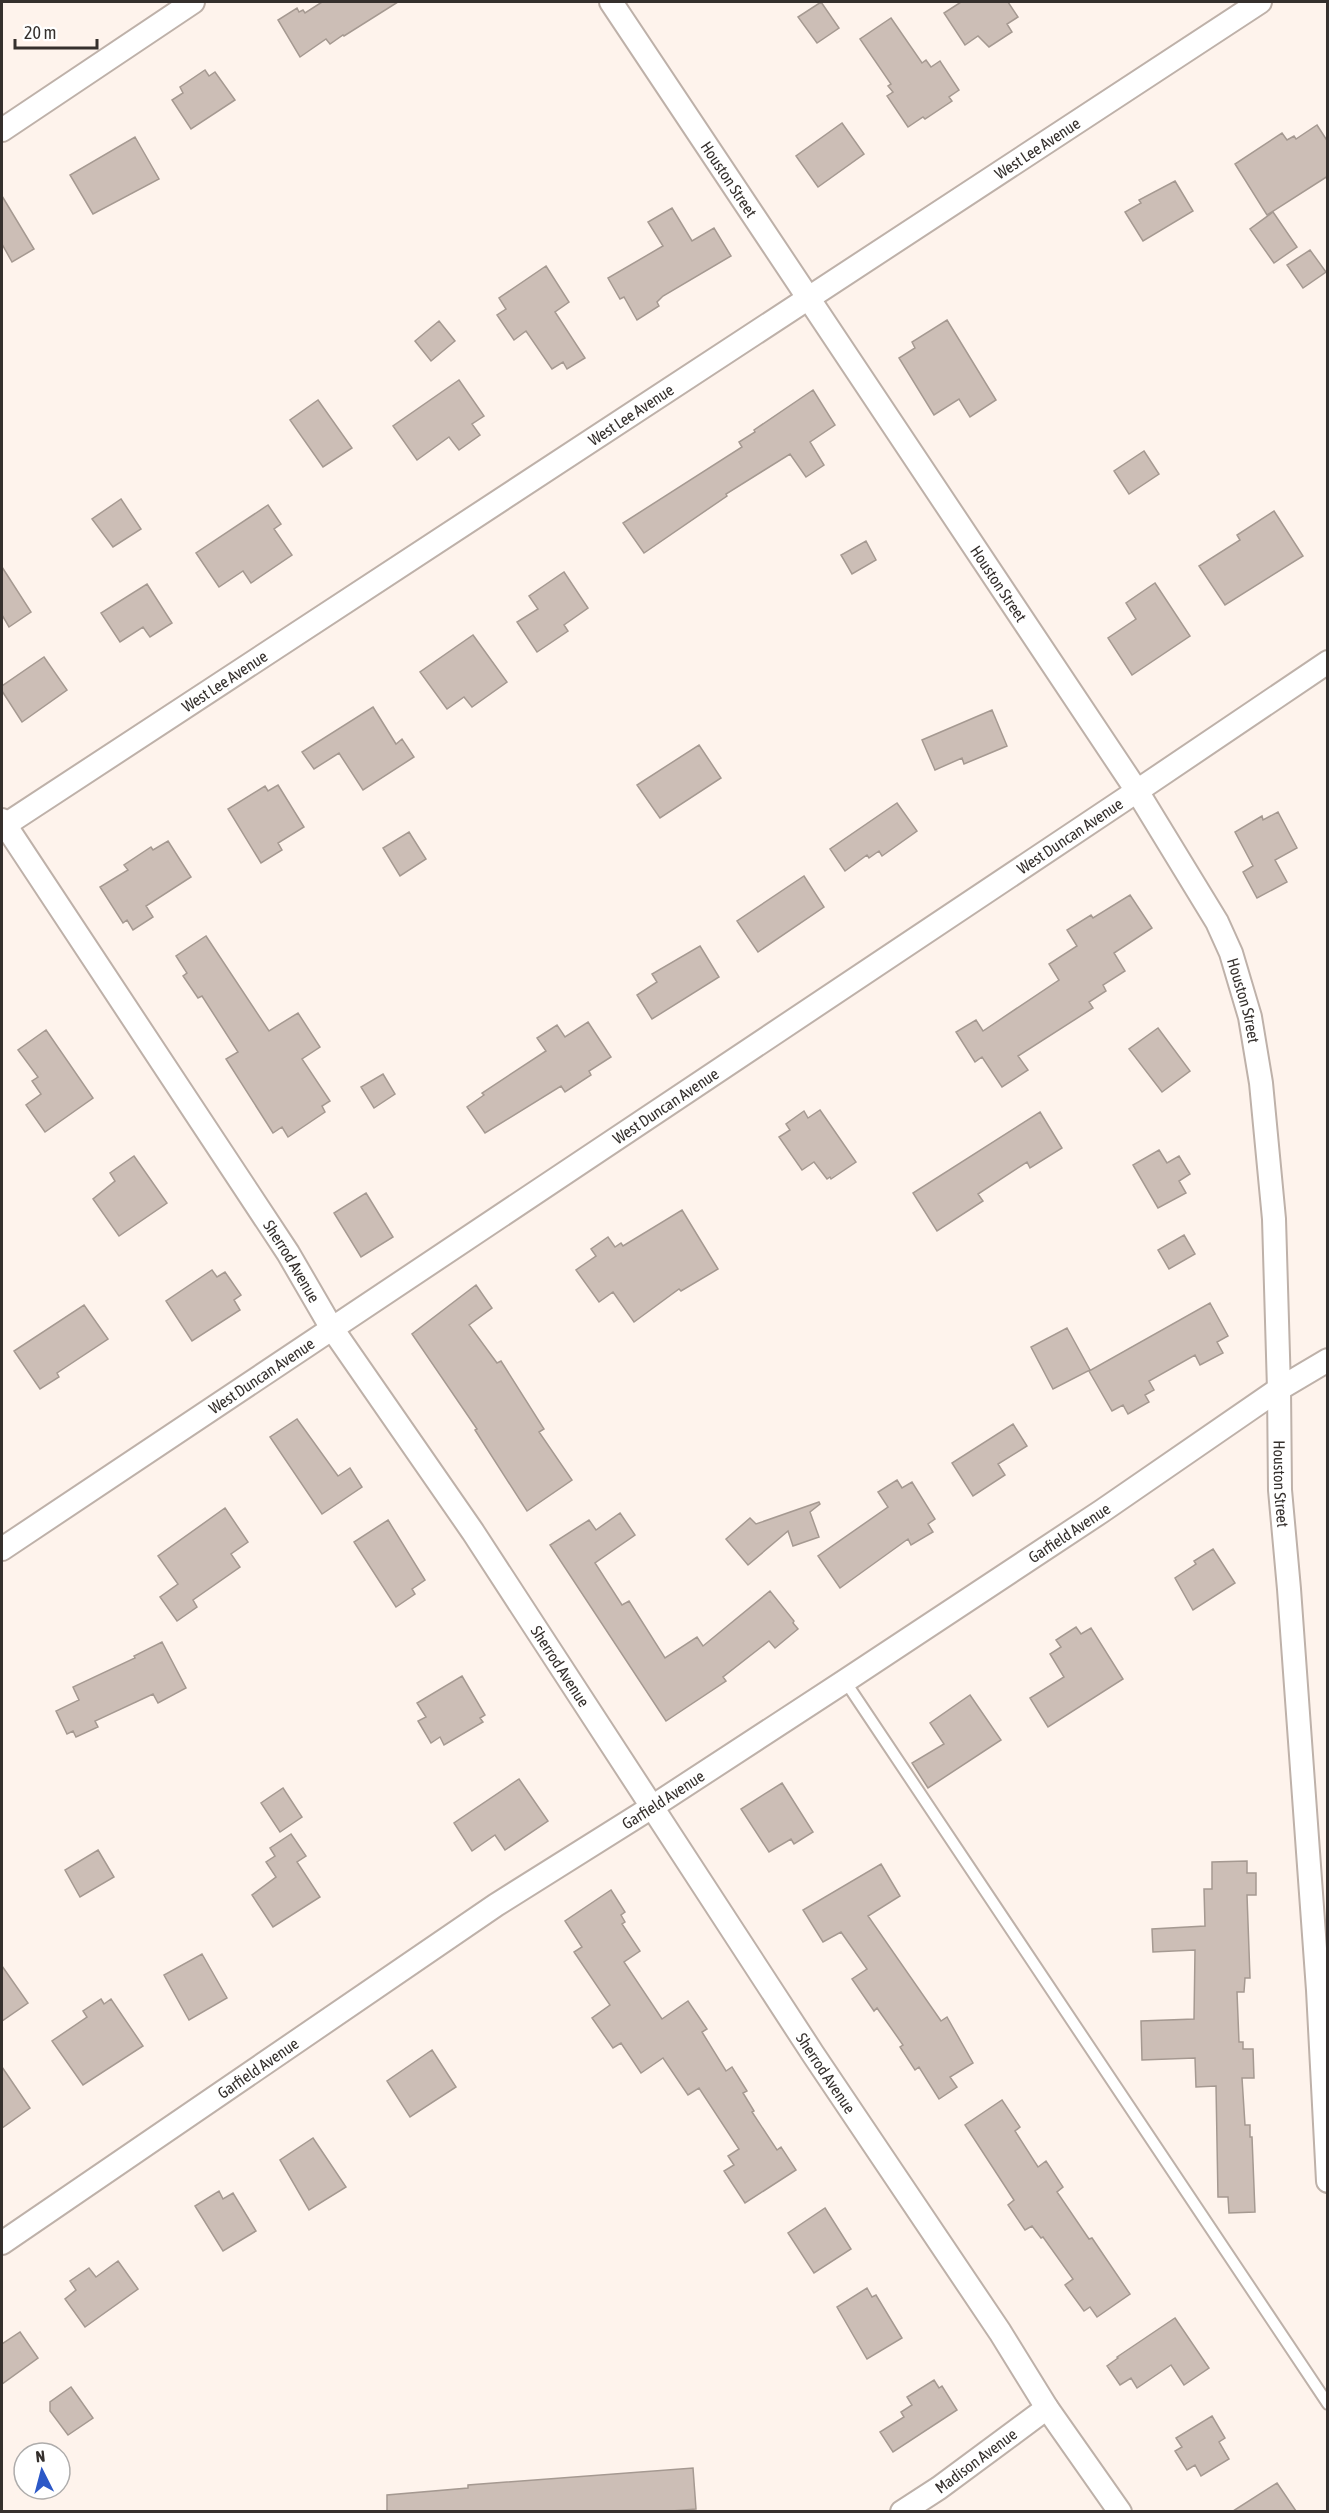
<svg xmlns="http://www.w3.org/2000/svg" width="1329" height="2513" font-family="'Asap Condensed',sans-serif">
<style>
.building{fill:#ccbeb6;stroke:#a59991;stroke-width:1.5}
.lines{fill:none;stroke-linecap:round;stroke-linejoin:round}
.service-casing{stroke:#beb1a9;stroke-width:14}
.minor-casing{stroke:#beb1a9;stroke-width:26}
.service{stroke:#fff;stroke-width:10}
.minor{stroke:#fff;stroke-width:22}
.labels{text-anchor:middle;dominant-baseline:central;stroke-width:5;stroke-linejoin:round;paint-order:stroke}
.street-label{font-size:16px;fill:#35302d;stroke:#fff}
</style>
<rect width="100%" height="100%" fill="#fef3ec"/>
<path class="building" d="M 322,2 L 398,2 L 344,36 L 343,35 L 330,44 L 326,39 L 300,57 L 278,20 L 297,8 L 299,12 L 303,10 L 305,13 Z
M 821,2 L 839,28 L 817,43 L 798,17 Z
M 961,2 L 1008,2 L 1018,17 L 1007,24 L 1012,32 L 989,47 L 978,36 L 965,45 L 944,13 Z
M 891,18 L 922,63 L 926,60 L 931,67 L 940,61 L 959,90 L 949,97 L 952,101 L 925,119 L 923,117 L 908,127 L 887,96 L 893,92 L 888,86 L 891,84 L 860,39 Z
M 205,70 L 209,76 L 215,72 L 235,100 L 191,129 L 172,100 L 183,93 L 180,87 Z
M 842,123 L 864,154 L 818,187 L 796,156 Z
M 1317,125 L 1328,142 L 1328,176 L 1267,215 L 1235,164 L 1282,133 L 1287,140 L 1294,136 L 1296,139 Z
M 135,137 L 159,179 L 93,214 L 70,175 Z
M 1175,181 L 1193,211 L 1143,241 L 1125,212 L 1141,203 L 1139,200 Z
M 2,196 L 34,249 L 12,262 L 2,244 Z
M 672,208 L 692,241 L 714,228 L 731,256 L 663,296 L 657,302 L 659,306 L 637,320 L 624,297 L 620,299 L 608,278 L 663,246 L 648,222 Z
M 1273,212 L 1297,247 L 1274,263 L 1250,229 Z
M 1310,250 L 1326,272 L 1303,288 L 1287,265 Z
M 546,266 L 569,302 L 555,312 L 585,358 L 567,369 L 563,362 L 552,369 L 526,331 L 514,340 L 497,315 L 506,309 L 499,298 Z
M 947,320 L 996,400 L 970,417 L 959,399 L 934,415 L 899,358 L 915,348 L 912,342 Z
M 439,321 L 455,341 L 431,361 L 415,341 Z
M 459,380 L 484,416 L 472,424 L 480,435 L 459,450 L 449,437 L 417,460 L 393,426 Z
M 813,390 L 835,425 L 810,442 L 824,465 L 806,477 L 790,454 L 726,494 L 727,496 L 644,553 L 623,523 L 742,447 L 739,442 L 755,432 L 754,430 Z
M 318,400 L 352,448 L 323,467 L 290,420 Z
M 1144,451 L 1159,474 L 1129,494 L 1114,471 Z
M 121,499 L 141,529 L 113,547 L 92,519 Z
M 268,505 L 281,524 L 274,529 L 292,555 L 251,583 L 243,571 L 219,587 L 196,553 Z
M 1274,511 L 1303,556 L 1225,605 L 1199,566 L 1240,540 L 1237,535 Z
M 866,541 L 876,560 L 852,574 L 841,555 Z
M 2,567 L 31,612 L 9,627 L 2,615 Z
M 564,572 L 588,608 L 564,625 L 568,631 L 537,652 L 517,622 L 538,609 L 529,596 Z
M 1155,583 L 1190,636 L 1132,675 L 1108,638 L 1136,619 L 1126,603 Z
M 147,584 L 172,623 L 150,637 L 143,627 L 120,642 L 101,613 Z
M 473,635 L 507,682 L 472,707 L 464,697 L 447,709 L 420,672 Z
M 44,657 L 67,690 L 22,722 L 2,691 L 2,686 Z
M 373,707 L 396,744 L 402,739 L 414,757 L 363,790 L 339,753 L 314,769 L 302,752 Z
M 992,710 L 1007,746 L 964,764 L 962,758 L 935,770 L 922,740 Z
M 699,745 L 721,778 L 660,818 L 637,785 Z
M 278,785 L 304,827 L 278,843 L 282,850 L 261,863 L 228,809 L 265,786 L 268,791 Z
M 897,803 L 917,831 L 882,856 L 879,851 L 869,858 L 867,855 L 845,871 L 830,849 Z
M 1278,812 L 1297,848 L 1275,860 L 1287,882 L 1257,898 L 1243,872 L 1253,866 L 1235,832 L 1262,816 L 1263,820 Z
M 409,832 L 426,859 L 400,876 L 383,848 Z
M 168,841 L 191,877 L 146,906 L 153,917 L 133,930 L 127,920 L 123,923 L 100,887 L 128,870 L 124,865 L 151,847 L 153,850 Z
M 804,876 L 824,907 L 758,952 L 737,921 Z
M 1130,895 L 1152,928 L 1114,953 L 1125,971 L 1103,985 L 1106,991 L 1089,1002 L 1093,1008 L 1018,1056 L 1028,1070 L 1002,1087 L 982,1057 L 975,1062 L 956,1032 L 976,1020 L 983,1031 L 1059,980 L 1049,964 L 1077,946 L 1067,930 L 1091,915 L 1093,918 Z
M 206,936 L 269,1031 L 298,1013 L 320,1047 L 302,1059 L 330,1101 L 322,1106 L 325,1112 L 288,1137 L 282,1127 L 273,1133 L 261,1114 L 226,1059 L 238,1052 L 202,996 L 198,998 L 183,976 L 187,973 L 176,956 Z
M 700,946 L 719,977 L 652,1019 L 637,995 L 657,982 L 652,974 Z
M 588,1022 L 611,1057 L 589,1071 L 591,1075 L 565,1092 L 561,1086 L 485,1133 L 467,1107 L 484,1095 L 482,1093 L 546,1051 L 537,1038 L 557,1025 L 565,1037 Z
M 1158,1028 L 1190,1071 L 1162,1092 L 1129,1049 Z
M 46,1030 L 93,1098 L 45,1132 L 26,1105 L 41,1094 L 32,1081 L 38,1077 L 18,1050 Z
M 383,1074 L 395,1094 L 374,1108 L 361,1087 Z
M 820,1110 L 856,1162 L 831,1179 L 830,1177 L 827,1179 L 814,1162 L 802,1170 L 779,1137 L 790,1130 L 786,1124 L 804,1111 L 808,1118 Z
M 1040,1112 L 1062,1148 L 1030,1168 L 1027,1162 L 978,1194 L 983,1201 L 937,1231 L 913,1193 Z
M 1159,1150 L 1167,1163 L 1179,1156 L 1190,1174 L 1179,1181 L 1186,1193 L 1158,1208 L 1133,1165 Z
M 134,1156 L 167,1203 L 119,1236 L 93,1199 L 115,1181 L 110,1173 Z
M 366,1193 L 393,1237 L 361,1257 L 334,1213 Z
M 682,1210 L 718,1269 L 681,1291 L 679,1289 L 634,1322 L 613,1292 L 599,1302 L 576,1270 L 596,1256 L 591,1249 L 608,1237 L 615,1247 L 621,1243 L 623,1246 Z
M 1184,1235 L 1195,1254 L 1169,1269 L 1158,1250 Z
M 212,1270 L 217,1277 L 225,1272 L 241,1295 L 234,1300 L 240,1310 L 192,1341 L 166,1301 Z
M 476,1285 L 492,1308 L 469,1325 L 497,1363 L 501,1361 L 544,1429 L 539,1432 L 572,1480 L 527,1511 L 475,1430 L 477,1429 L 412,1334 Z
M 1210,1303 L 1228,1336 L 1217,1342 L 1223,1353 L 1200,1365 L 1195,1355 L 1149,1381 L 1154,1390 L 1145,1395 L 1149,1402 L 1128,1414 L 1123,1405 L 1112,1411 L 1089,1371 Z
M 84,1305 L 108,1339 L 57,1373 L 59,1377 L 40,1389 L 14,1351 Z
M 1067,1328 L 1090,1370 L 1053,1389 L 1031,1347 Z
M 297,1419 L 338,1476 L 350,1468 L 362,1487 L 322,1514 L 270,1437 Z
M 1013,1424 L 1027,1446 L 998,1464 L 1005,1475 L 973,1496 L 952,1463 Z
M 897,1480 L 902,1488 L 912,1482 L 935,1519 L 928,1524 L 933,1532 L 911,1545 L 908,1539 L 840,1588 L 818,1556 L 888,1507 L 878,1492 Z
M 819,1502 L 820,1504 L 810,1512 L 819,1537 L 793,1546 L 788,1531 L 748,1565 L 726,1539 L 750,1518 L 756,1524 Z
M 225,1508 L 248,1542 L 231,1554 L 240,1567 L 193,1600 L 197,1607 L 177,1621 L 160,1597 L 178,1584 L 158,1556 Z
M 620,1513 L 635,1535 L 595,1563 L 622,1605 L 629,1601 L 665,1658 L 697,1637 L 703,1646 L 770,1591 L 794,1621 L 793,1623 L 798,1629 L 775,1648 L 769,1641 L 723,1677 L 726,1681 L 666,1721 L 550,1545 L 589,1520 L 596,1530 Z
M 388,1520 L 425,1580 L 412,1589 L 415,1594 L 396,1607 L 354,1542 Z
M 1213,1549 L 1235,1583 L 1193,1610 L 1175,1578 L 1196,1564 L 1194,1561 Z
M 1076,1627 L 1081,1634 L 1091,1628 L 1123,1679 L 1048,1727 L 1030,1698 L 1064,1677 L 1050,1654 L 1061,1647 L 1056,1640 Z
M 162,1642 L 186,1688 L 158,1703 L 153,1694 L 95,1721 L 98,1727 L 76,1737 L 73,1731 L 67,1734 L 56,1711 L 79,1700 L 73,1687 L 135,1658 L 134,1656 Z
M 462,1676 L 485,1715 L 480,1718 L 483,1722 L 444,1745 L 440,1737 L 431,1743 L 418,1721 L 426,1717 L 417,1703 Z
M 970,1695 L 1001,1740 L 928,1788 L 912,1763 L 944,1744 L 930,1723 Z
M 519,1779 L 548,1821 L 505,1850 L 495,1835 L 472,1851 L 454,1823 Z
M 782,1783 L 813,1832 L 794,1844 L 791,1839 L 769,1852 L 741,1809 Z
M 283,1788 L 302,1817 L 280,1832 L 261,1803 Z
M 291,1834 L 306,1856 L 297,1862 L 320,1897 L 273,1927 L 252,1895 L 276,1877 L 266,1862 L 275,1856 L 270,1848 Z
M 98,1850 L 114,1877 L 80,1897 L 65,1870 Z
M 1247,1861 L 1247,1873 L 1256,1873 L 1256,1895 L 1247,1895 L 1250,1978 L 1245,1978 L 1244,1992 L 1237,1992 L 1239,2042 L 1243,2042 L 1243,2049 L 1253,2049 L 1254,2078 L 1242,2078 L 1245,2125 L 1250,2125 L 1250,2137 L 1252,2137 L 1255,2212 L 1229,2213 L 1228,2197 L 1218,2197 L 1216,2086 L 1196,2087 L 1195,2058 L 1142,2060 L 1141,2021 L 1194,2019 L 1195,1950 L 1153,1952 L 1152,1929 L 1205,1926 L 1204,1889 L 1212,1889 L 1212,1862 Z
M 881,1864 L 900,1896 L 868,1916 L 941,2021 L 947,2017 L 973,2063 L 950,2077 L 957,2087 L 939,2099 L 919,2067 L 915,2070 L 900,2047 L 903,2045 L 877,2008 L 874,2011 L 852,1979 L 867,1969 L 841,1932 L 823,1942 L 803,1910 Z
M 611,1890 L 625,1912 L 621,1915 L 625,1922 L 622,1924 L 640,1951 L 624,1962 L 662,2019 L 688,2001 L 707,2029 L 702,2032 L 726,2071 L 732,2067 L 747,2091 L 743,2093 L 754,2111 L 752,2112 L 777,2150 L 781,2147 L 796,2170 L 745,2203 L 724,2171 L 734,2165 L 728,2156 L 739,2149 L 699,2088 L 688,2095 L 663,2058 L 641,2073 L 621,2043 L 613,2048 L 592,2018 L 610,2005 L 574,1952 L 582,1947 L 565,1921 Z
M 202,1954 L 227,1998 L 189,2020 L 164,1975 Z
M 2,1966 L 28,2003 L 2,2021 Z
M 101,1999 L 104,2004 L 111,1999 L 143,2046 L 83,2085 L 52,2041 L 87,2017 L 83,2011 Z
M 432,2050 L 456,2087 L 410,2117 L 387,2081 Z
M 2,2067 L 30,2108 L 2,2128 Z
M 1002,2100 L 1020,2127 L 1015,2131 L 1038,2167 L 1046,2161 L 1063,2187 L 1057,2192 L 1089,2239 L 1092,2238 L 1130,2294 L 1097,2317 L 1090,2307 L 1084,2311 L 1065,2285 L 1073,2279 L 1043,2237 L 1041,2238 L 1032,2226 L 1025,2230 L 1008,2205 L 1014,2200 L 1012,2197 L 965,2125 Z
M 313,2138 L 346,2187 L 309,2210 L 280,2160 Z
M 219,2191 L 223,2199 L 233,2193 L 256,2231 L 223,2251 L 195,2206 Z
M 825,2208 L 851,2249 L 814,2273 L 788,2233 Z
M 118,2261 L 138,2289 L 85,2327 L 65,2299 L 76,2290 L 70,2281 L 89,2268 L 96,2277 Z
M 867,2288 L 872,2297 L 876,2295 L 902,2338 L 867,2359 L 837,2307 Z
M 1175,2318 L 1209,2368 L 1184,2385 L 1171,2365 L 1137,2388 L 1131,2378 L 1120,2385 L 1107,2366 L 1118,2358 L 1117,2357 Z
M 20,2332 L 38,2358 L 2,2384 L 2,2344 Z
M 934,2380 L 939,2388 L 942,2386 L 957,2410 L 893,2452 L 880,2432 L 904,2417 L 901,2412 L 912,2405 L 907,2397 Z
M 71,2387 L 93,2418 L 68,2435 L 50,2411 L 50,2402 Z
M 1212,2416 L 1225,2438 L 1219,2442 L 1229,2459 L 1201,2476 L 1195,2465 L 1187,2470 L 1175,2451 L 1182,2447 L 1176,2438 Z
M 693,2468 L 696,2509 L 672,2511 L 387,2511 L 387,2495 L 468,2488 L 468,2485 Z
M 1277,2483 L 1296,2511 L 1233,2511 Z"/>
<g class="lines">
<defs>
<path id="service" d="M 845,1681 L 1328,2404"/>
<g id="minor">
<path id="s1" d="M 611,2 L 1137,791 L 1217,922 L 1231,953 L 1250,1017 L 1261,1083 L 1274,1219 L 1279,1389 L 1280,1490 L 1289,1589 L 1318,1990 L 1328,2181"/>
<path d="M 2,130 L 193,2"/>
<path id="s2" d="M 2,820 L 288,1253 L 331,1327 L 473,1532 L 813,2054 L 1000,2332 L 1047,2408 L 1120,2512"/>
<path id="s3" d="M 2,827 L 1260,2"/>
<path id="s4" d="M 2,1549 L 1137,791 L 1328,662"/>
<path id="s5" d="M 2,2243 L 496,1905 L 652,1807 L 845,1681 L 1102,1511 L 1279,1389 L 1328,1360"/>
<path id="s6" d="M 902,2512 L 939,2488 L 1047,2408"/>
</g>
</defs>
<use href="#service" class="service-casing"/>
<use href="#minor" class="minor-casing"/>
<use href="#service" class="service"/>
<use href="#minor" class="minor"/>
</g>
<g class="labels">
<g class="street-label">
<text stroke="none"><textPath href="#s3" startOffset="1238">West Lee Avenue</textPath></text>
<text stroke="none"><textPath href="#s1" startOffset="213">Houston Street</textPath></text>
<text stroke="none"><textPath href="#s3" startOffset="752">West Lee Avenue</textPath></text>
<text stroke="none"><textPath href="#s1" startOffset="699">Houston Street</textPath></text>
<text stroke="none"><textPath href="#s3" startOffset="266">West Lee Avenue</textPath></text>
<text stroke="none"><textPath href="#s4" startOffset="1284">West Duncan Avenue</textPath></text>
<text stroke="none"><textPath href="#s1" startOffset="1185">Houston Street</textPath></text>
<text stroke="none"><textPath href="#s4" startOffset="798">West Duncan Avenue</textPath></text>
<text stroke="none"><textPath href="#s2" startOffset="528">Sherrod Avenue</textPath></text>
<text stroke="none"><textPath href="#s4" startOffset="312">West Duncan Avenue</textPath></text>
<text stroke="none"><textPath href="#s1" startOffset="1671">Houston Street</textPath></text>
<text stroke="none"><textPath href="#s5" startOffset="1282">Garfield Avenue</textPath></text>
<text stroke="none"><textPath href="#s2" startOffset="1014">Sherrod Avenue</textPath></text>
<text stroke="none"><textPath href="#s5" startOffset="796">Garfield Avenue</textPath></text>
<text stroke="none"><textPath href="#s5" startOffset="310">Garfield Avenue</textPath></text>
<text stroke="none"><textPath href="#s2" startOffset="1500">Sherrod Avenue</textPath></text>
<text stroke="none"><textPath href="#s6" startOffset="90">Madison Avenue</textPath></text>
</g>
</g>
<rect width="1329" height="2513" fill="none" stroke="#35302d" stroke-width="6"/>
<g transform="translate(42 2471) rotate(354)"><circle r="28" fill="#ffffff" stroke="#aeacab" stroke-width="1.5"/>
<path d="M0-4.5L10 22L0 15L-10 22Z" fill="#2c58c7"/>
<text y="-9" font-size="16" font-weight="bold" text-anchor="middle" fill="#35302d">N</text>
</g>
<path d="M15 39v9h82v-9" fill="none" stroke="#35302d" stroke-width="3"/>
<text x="24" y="39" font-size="18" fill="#35302d" stroke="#ffffff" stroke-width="4.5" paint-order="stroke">20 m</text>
</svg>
